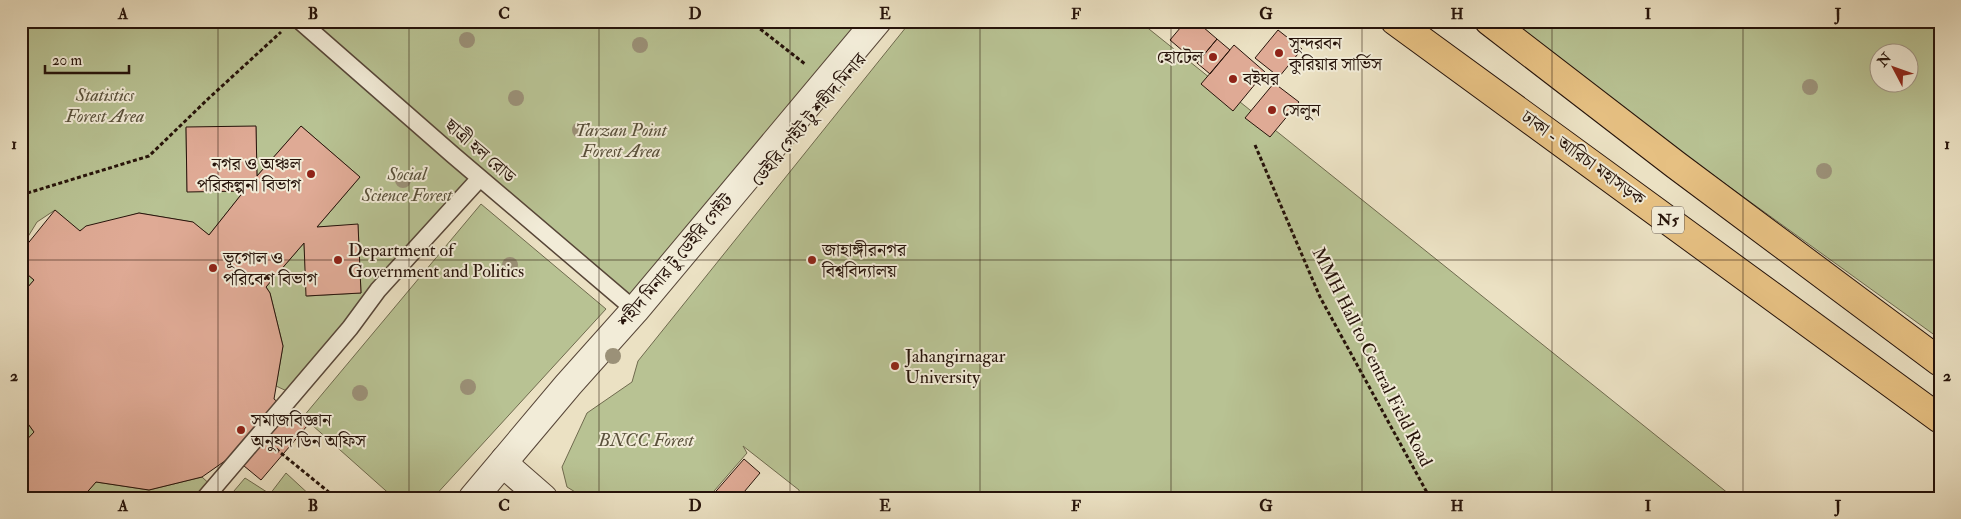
<svg xmlns="http://www.w3.org/2000/svg" width="1961" height="519" font-family="'IM FELL Double Pica','Noto Serif Bengali',serif">
<style>
.green{fill:#b8c293;stroke:#6f6a4e;fill-rule:evenodd}
.building{fill:#dfaa95;stroke:#26130a}
.lines{fill:none;stroke-linecap:round;stroke-linejoin:round}
.service-casing{stroke:#574638;stroke-width:19}
.minor-casing{stroke:#574638;stroke-width:30}
.tertiary-casing{stroke:#574638;stroke-width:30}
.trunk-casing{stroke:#26130a;stroke-width:30}
.path{stroke:#26130a;stroke-width:3;stroke-dasharray:4 2.5;stroke-linecap:butt}
.service{stroke:#f2ecd8;stroke-width:16}
.minor{stroke:#f2ecd8;stroke-width:28}
.tertiary{stroke:#f2ecd8;stroke-width:28}
.trunk{stroke:#e6c082;stroke-width:28}
.tree{fill:#9b9178}
.grid{fill:none;stroke:#26130a;stroke-width:1;stroke-opacity:0.55}
.poi-dot{fill:#8f2418;stroke:#f2ecd8;stroke-width:2}
.labels{text-anchor:middle;dominant-baseline:central;stroke-width:4;stroke-linejoin:round;paint-order:stroke}
.shield{fill:#f2ecd8;stroke:#635448;stroke-width:1}
.shield-label{font-size:16px;font-weight:bold;fill:#26130a}
.poi-label{font-size:18px;fill:#26130a;stroke:#f2ecd8;text-anchor:start}
.park-label{font-size:18px;font-style:italic;fill:#59503a;stroke:#f2ecd8}
.street-label{font-size:18px;fill:#26130a;stroke:#f2ecd8}
.neatline{fill:none;stroke:#26130a;stroke-width:2}
.grid-label{font-size:16px;text-anchor:middle;font-weight:bold;fill:#26130a}
</style>
<rect width="100%" height="100%" fill="#ebe1c3"/>
<filter id="stains"><feTurbulence type="fractalNoise" baseFrequency=".004" numOctaves="4"/><feColorMatrix values="0 0 0 0 .2 0 0 0 0 .09 0 0 0 0 .02 0 0 0 .5 -.17"/></filter>
<radialGradient id="worn" r=".72"><stop offset=".6" stop-color="#630" stop-opacity="0"/><stop offset="1" stop-color="#630" stop-opacity=".3"/></radialGradient>
<path class="green" d="M 21,21 L 284,21 L 322,47 L 474,179 L 289,392 L 276,386 L 283,346 L 270,293 L 266,287 L 304,243 L 307,296 L 361,293 L 358,225 L 317,227 L 360,177 L 301,126 L 257,176 L 256,127 L 186,128 L 187,191 L 244,191 L 209,235 L 192,222 L 139,213 L 78,231 L 55,210 L 37,222 L 21,248 Z
M 307,21 L 875,21 L 636,309 Z
M 911,21 L 1139,21 L 1734,498 L 800,498 L 799,490 L 743,446 L 747,453 L 708,498 L 585,498 L 567,487 L 562,467 L 587,413 L 632,382 L 638,361 Z
M 1500,21 L 1940,21 L 1940,339 ZM 1878,52 L 1908,52 L 1908,82 L 1878,82 Z
M 481,204 L 606,309 L 433,498 L 394,498 L 303,417 Z
M 21,269 L 34,280 L 21,295 Z
M 21,415 L 34,432 L 21,446 Z
M 286,473 L 313,498 L 228,498 L 245,478 L 270,494 Z
M 202,477 L 214,488 L 205,498 L 82,498 L 96,482 L 149,490 Z"/>
<path class="building" d="M 1186,21 L 1196,21 L 1217,39 L 1197,63 L 1170,40 Z
M 1278,30 L 1302,49 L 1279,77 L 1255,58 Z
M 1217,39 L 1230,50 L 1210,74 L 1197,63 Z
M 1234,45 L 1265,72 L 1233,111 L 1201,84 Z
M 1274,83 L 1299,102 L 1270,137 L 1245,118 Z
M 256,126 L 257,176 L 301,126 L 360,177 L 317,227 L 358,224 L 361,293 L 306,296 L 304,243 L 266,287 L 270,293 L 283,346 L 274,399 L 307,426 L 261,480 L 232,456 L 202,477 L 149,490 L 96,482 L 82,498 L 21,498 L 21,446 L 34,432 L 21,414 L 21,295 L 34,280 L 21,269 L 21,252 L 55,210 L 80,231 L 86,226 L 139,213 L 193,222 L 209,235 L 244,191 L 187,192 L 186,127 Z
M 744,459 L 760,473 L 739,498 L 710,498 Z"/>
<g class="lines">
<defs>
<path id="service" d="M 300,21 L 453,155 L 635,310
M 205,498 L 350,328 L 378,290 L 480,178"/>
<path id="minor" d="M 505,460 L 512,471 L 543,498"/>
<path id="tertiary" d="M 473,498 L 568,385 L 635,310 L 877,21"/>
<path id="trunk" d="M 1395,21 L 1940,419
M 1489,21 L 1676,165 L 1940,362"/>
</defs>
<use href="#service" class="service-casing"/>
<use href="#minor" class="minor-casing"/>
<use href="#tertiary" class="tertiary-casing"/>
<use href="#trunk" class="trunk-casing"/>
<path class="path" d="M 750,21 L 805,64
M 1255,145 L 1320,297 L 1430,498
M 21,195 L 149,156 L 209,98 L 281,32
M 276,449 L 336,498"/>
<use href="#service" class="service"/>
<use href="#minor" class="minor"/>
<use href="#tertiary" class="tertiary"/>
<use href="#trunk" class="trunk"/>
</g>
<g class="tree">
<circle cx="467" cy="40" r="8"/>
<circle cx="640" cy="45" r="8"/>
<circle cx="1810" cy="87" r="8"/>
<circle cx="516" cy="98" r="8"/>
<circle cx="580" cy="130" r="8"/>
<circle cx="1824" cy="171" r="8"/>
<circle cx="403" cy="180" r="8"/>
<circle cx="510" cy="265" r="8"/>
<circle cx="613" cy="356" r="8"/>
<circle cx="468" cy="387" r="8"/>
<circle cx="360" cy="393" r="8"/>
</g>
<path class="grid" d="M 218,21 L 218,498M 409,21 L 409,498M 599,21 L 599,498M 790,21 L 790,498M 980,21 L 980,498M 1171,21 L 1171,498M 1362,21 L 1362,498M 1552,21 L 1552,498M 1743,21 L 1743,498M 21,260 L 1940,260"/>
<g class="poi-dot">
<circle cx="1279" cy="53" r="5"/>
<circle cx="1213" cy="57" r="5"/>
<circle cx="1233" cy="79" r="5"/>
<circle cx="1272" cy="110" r="5"/>
<circle cx="311" cy="174" r="5"/>
<circle cx="338" cy="260" r="5"/>
<circle cx="812" cy="260" r="5"/>
<circle cx="213" cy="268" r="5"/>
<circle cx="895" cy="366" r="5"/>
<circle cx="241" cy="430" r="5"/>
</g>
<g class="labels">
<rect class="shield" x="1652" y="206.5" width="32" height="27" rx="4"/>
<g class="shield-label">
<text x="1668" y="220">N5</text>
</g>
<g class="poi-label">
<text x="1289" y="43">সুন্দরবন<tspan x="1289" dy="21">কুরিয়ার সার্ভিস</tspan></text>
<text x="1203" y="57" text-anchor="end">হোটেল</text>
<text x="1243" y="79">বইঘর</text>
<text x="1282" y="110">সেলুন</text>
<text x="301" y="164" text-anchor="end">নগর ও অঞ্চল<tspan x="301" dy="21">পরিকল্পনা বিভাগ</tspan></text>
<text x="348" y="250">Department of<tspan x="348" dy="21">Government and Politics</tspan></text>
<text x="822" y="250">জাহাঙ্গীরনগর<tspan x="822" dy="21">বিশ্ববিদ্যালয়</tspan></text>
<text x="223" y="258">ভূগোল ও<tspan x="223" dy="21">পরিবেশ বিভাগ</tspan></text>
<text x="905" y="356">Jahangirnagar<tspan x="905" dy="21">University</tspan></text>
<text x="251" y="420">সমাজবিজ্ঞান<tspan x="251" dy="21">অনুষদ ডিন অফিস</tspan></text>
</g>
<g class="park-label">
<text x="105" y="95">Statistics<tspan x="105" dy="21">Forest Area</tspan></text>
<text x="621" y="130">Tarzan Point<tspan x="621" dy="21">Forest Area</tspan></text>
<text x="407" y="174">Social<tspan x="407" dy="21">Science Forest</tspan></text>
<text x="646" y="440">BNCC Forest</text>
</g>
<g class="street-label">
<text transform="translate(809 120) rotate(-50)">ডেইরি গেইট টু শহীদ মিনার</text>
<text transform="translate(480 151) rotate(41)">ছাত্রী হল রোড</text>
<text transform="translate(1583 158) rotate(36)">ঢাকা - আরিচা মহাসড়ক</text>
<text transform="translate(676 261) rotate(-50)">শহীদ মিনার টু ডেইরি গেইট</text>
<text transform="translate(1372 357) rotate(63)">MMH Hall to Central Field Road</text>
</g>
</g>
<rect width="1961" height="519" fill="none" stroke="#ebe1c3" stroke-width="55"/>
<g transform="translate(1894 68) rotate(311)"><circle r="24" fill="#f2ecd8" stroke="#a09586"/>
<path d="M0-4L9 19L0 12L-9 19Z" fill="#8f2418"/>
<text y="-8" font-size="14" font-weight="bold" text-anchor="middle" fill="#26130a">N</text>
</g>
<path d="M45 65v8h84v-8" fill="none" stroke="#26130a" stroke-width="2.5"/>
<text x="52" y="65" font-size="15" fill="#26130a" stroke="#f2ecd8" stroke-width="4" paint-order="stroke">20 m</text>
<rect x="28" y="28" width="1906" height="464" class="neatline"/>
<g class="grid-label">
<text x="123" y="19">A</text>
<text x="313" y="19">B</text>
<text x="504" y="19">C</text>
<text x="695" y="19">D</text>
<text x="885" y="19">E</text>
<text x="1076" y="19">F</text>
<text x="1266" y="19">G</text>
<text x="1457" y="19">H</text>
<text x="1648" y="19">I</text>
<text x="1838" y="19">J</text>
<text x="14" y="149">1</text>
<text x="1947" y="149">1</text>
<text x="14" y="381">2</text>
<text x="1947" y="381">2</text>
<text x="123" y="511">A</text>
<text x="313" y="511">B</text>
<text x="504" y="511">C</text>
<text x="695" y="511">D</text>
<text x="885" y="511">E</text>
<text x="1076" y="511">F</text>
<text x="1266" y="511">G</text>
<text x="1457" y="511">H</text>
<text x="1648" y="511">I</text>
<text x="1838" y="511">J</text>
</g>
<rect width="100%" height="100%" filter="url(#stains)"/>
<rect width="100%" height="100%" fill="url(#worn)"/>
</svg>
